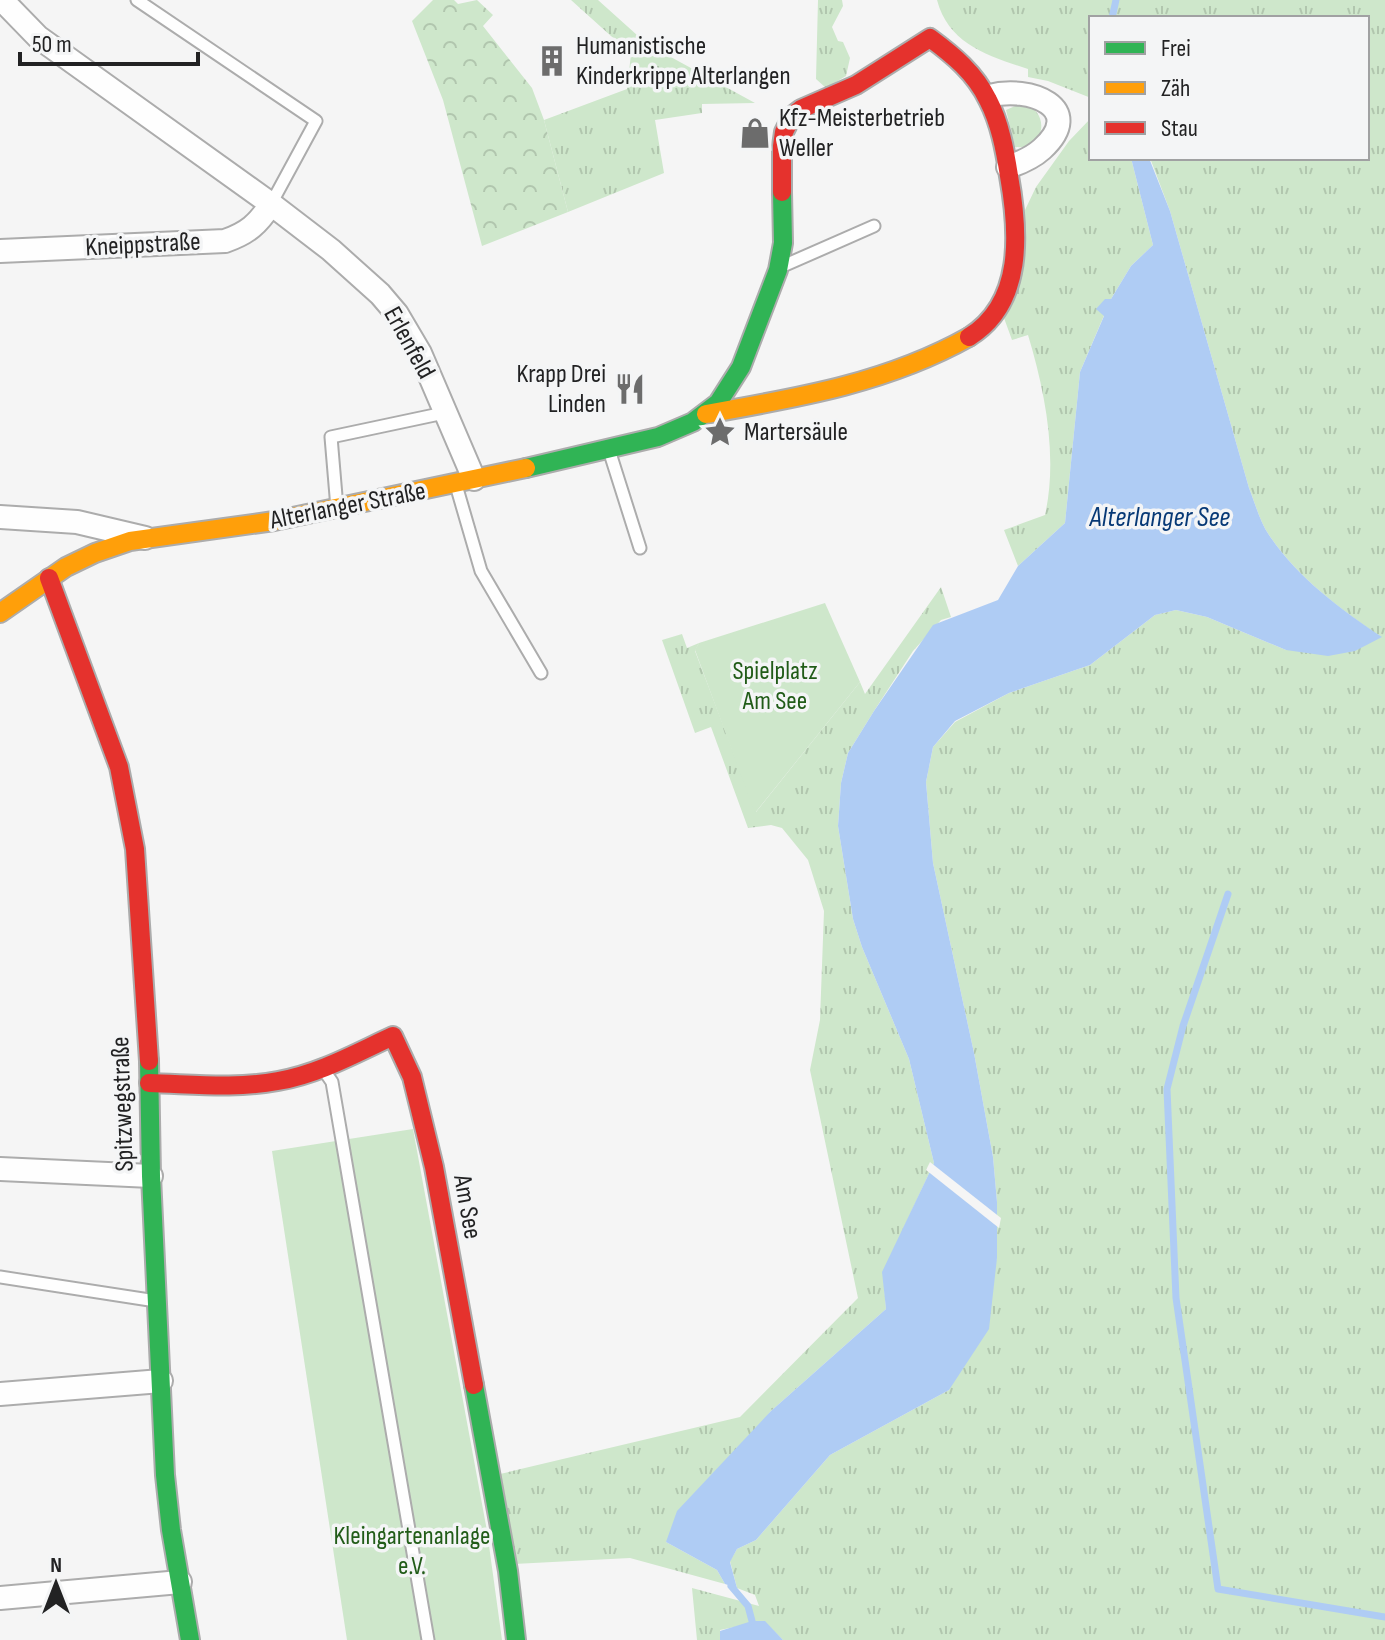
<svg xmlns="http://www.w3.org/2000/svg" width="1385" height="1640" font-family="'Sofia Sans Condensed',sans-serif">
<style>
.grass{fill:url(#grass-tufts)}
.forest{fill:url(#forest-crowns)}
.green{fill:#cee7cb}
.water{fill:#afccf4}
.pier{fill:#f5f5f5}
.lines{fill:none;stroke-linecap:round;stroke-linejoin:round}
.stream{stroke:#afccf4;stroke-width:7}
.lane-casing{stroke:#acacac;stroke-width:15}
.street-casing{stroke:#acacac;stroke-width:26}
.fast-casing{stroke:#acacac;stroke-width:22}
.slow-casing{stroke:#acacac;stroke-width:22}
.jam-casing{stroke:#acacac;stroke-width:22}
.lane{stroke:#fefefe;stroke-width:11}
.street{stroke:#fefefe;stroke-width:22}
.fast{stroke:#30b455;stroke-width:18}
.slow{stroke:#ff9f0a;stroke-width:18}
.jam{stroke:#e5322d;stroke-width:18}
.labels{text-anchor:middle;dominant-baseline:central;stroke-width:7;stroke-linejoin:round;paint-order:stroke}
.poi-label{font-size:26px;fill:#222223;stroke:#f4f5f6;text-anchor:start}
.street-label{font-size:26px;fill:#222223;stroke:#f4f5f6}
.park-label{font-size:26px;fill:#215c18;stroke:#f4f5f6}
.water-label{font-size:28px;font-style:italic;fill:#073976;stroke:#f4f5f6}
</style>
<defs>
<pattern id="grass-tufts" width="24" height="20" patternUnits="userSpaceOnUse" patternTransform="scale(2)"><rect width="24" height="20" fill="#cee7cb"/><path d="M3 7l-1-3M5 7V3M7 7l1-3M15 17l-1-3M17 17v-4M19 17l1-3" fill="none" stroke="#b1c6ae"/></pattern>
<pattern id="forest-crowns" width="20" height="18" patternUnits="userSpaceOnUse" patternTransform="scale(2)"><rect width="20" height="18" fill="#cee7cb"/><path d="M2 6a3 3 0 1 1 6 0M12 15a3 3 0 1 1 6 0" fill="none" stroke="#b1c6ae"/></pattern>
</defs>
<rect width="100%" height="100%" fill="#f5f5f5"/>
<path class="grass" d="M 571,0 L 598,0 L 647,44 L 755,103 L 702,104 L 702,113 L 655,120 L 664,173 L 568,212 L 544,120 L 627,89 L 631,54 Z
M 818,0 L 842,0 L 843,6 L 832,27 L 838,41 L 843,42 L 850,58 L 846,76 L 826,88 L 816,79 Z
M 937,0 L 1385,0 L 1385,1640 L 783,1640 L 764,1621 L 720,1630 L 720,1640 L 697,1640 L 692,1588 L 759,1606 L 755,1595 L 737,1588 L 730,1561 L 737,1549 L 756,1540 L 830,1455 L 949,1390 L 997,1258 L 997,1202 L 993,1157 L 974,1053 L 933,863 L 926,782 L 933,747 L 955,722 L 1009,693 L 1090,665 L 1155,615 L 1176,610 L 1207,617 L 1286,650 L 1381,637 C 1339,608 1298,578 1269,535 C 1260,522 1255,503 1249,488 L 1170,211 L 1150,158 L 1367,158 L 1367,18 L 1091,18 L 1091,98 L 1048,81 L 1028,77 L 1028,69 C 989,56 949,45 937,0 Z
M 1022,103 C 1052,111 1045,151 1015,147 L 1006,110 Z
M 1091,118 L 1091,158 L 1131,158 L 1153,245 L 1131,266 L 1111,299 L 1080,372 L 1065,523 L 1018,566 L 1004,530 L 1045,515 C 1058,457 1045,391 1028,335 L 1012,340 L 1004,318 L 1025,210 L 1036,187 L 1069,141 Z
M 941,587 L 951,617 L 941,620 L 913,651 L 874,711 L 848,753 L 841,783 L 838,826 L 853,919 L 862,947 L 909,1059 L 934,1163 L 883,1272 L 886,1309 L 771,1411 L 666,1542 L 717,1570 L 725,1584 L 630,1558 L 514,1564 L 500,1474 L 740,1417 L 858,1298 L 810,1070 L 820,1020 L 824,911 L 808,860 L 782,828 L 771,825 L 748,828 L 711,727 L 695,733 L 662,640 L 682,634 L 687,648 L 699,643 L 695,651 L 756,812 L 860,682 L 865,694 Z"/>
<path class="forest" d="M 433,0 L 454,0 L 458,4 L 477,0 L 493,15 L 483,26 L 532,88 L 544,120 L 568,212 L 482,246 L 443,100 L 412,21 Z"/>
<path class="green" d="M 825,603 L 860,682 L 755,813 L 695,650 L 699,643 Z
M 413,1129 L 487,1531 L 502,1640 L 347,1640 L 272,1151 Z"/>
<path class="water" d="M 1131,158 L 1149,158 L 1170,211 L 1249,488 C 1255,503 1260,522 1269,535 C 1298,578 1339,608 1382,637 L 1355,651 L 1328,656 L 1286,650 L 1207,617 L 1176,610 L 1155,615 L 1090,665 L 1009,693 L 955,721 L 933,747 L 926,782 L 933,863 L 974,1053 L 993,1157 L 997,1202 L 997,1258 L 989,1329 L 949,1390 L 830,1455 L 756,1540 L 737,1549 L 730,1562 L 737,1588 L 725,1584 L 717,1570 L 666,1542 L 677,1511 L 771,1411 L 886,1309 L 882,1272 L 934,1163 L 909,1059 L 862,947 L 853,919 L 838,826 L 841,783 L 848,753 L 874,711 L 933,625 L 998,600 L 1018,566 L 1065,523 L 1080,372 L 1104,316 L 1096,309 L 1105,299 L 1111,299 L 1131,266 L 1153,245 Z
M 752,1621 L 765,1621 L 783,1640 L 720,1640 L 720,1631 Z"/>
<path class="pier" d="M 930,1162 L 1001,1218 L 999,1228 L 926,1170 Z"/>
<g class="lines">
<path class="stream" d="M 1112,18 L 1116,0
M 1228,894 L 1183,1026 L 1167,1089 L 1176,1298 L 1218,1589 L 1385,1617
M 731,1586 L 748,1606 L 752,1621"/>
<defs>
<path id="lane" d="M 137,0 L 316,121 L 271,204
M 783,266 L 874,226
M 609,450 L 640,548
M 456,485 L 481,571 L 541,673
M 337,508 L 331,437 L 444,413
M 323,1069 L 332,1082 L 428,1640
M 0,1277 L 156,1301"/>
<path id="street" d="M 2,0 L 38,37 L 271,204 L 331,250 L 380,294 L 397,314 L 420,353 L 474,479
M 989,96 C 1030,85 1087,108 1042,149 C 1032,158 1020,163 1008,167
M 0,251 L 225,241 C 248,233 258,224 271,204
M 0,517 L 77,522 L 145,538
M 0,1169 L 151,1176
M 0,1394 L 161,1381
M 0,1598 L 180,1582"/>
<path id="fast" d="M 526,468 L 658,437 L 693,422 L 718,403 L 741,367 L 778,270 L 783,243 L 782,192
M 149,1061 L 151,1176 L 165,1475 L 171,1530 L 190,1640
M 474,1385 L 508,1571 L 516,1640"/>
<path id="slow" d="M 706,414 C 797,398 887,383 969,337
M 0,613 L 66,567 L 95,553 L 130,541 L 274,521 L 526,468"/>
<path id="jam" d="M 782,192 L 782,146 L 784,132 L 792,116 L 801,109 L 856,85 L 930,38 C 953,55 975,73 988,100 C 1000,123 1005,150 1009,176 C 1019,232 1024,303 969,337
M 49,578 L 119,767 L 135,849 L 149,1061
M 149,1083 C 192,1084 236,1089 278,1081 C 319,1074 356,1053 393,1036 L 412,1077 L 434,1167 L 474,1385"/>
</defs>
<use href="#lane" class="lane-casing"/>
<use href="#street" class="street-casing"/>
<use href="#fast" class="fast-casing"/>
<use href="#slow" class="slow-casing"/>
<use href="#jam" class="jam-casing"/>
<use href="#lane" class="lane"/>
<use href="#street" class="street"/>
<use href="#fast" class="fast"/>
<use href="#slow" class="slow"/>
<use href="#jam" class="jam"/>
</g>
<defs>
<symbol id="building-bare" viewBox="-9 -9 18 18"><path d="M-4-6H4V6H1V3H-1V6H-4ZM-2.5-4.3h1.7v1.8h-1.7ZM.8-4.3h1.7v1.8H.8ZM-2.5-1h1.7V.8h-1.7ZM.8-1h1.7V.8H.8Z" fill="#6c6c6c" stroke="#f4f5f6" stroke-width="2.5" paint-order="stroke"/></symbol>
<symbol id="shop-bare" viewBox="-9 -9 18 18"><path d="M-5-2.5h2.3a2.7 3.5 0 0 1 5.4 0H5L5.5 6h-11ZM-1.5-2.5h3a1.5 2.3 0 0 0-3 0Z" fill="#6c6c6c" stroke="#f4f5f6" stroke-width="2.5" paint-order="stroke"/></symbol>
<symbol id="restaurant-bare" viewBox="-9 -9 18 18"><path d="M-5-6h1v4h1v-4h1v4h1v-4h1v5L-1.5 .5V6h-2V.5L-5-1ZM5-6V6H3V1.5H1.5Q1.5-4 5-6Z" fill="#6c6c6c" stroke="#f4f5f6" stroke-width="2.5" paint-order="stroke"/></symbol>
<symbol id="sight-bare" viewBox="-9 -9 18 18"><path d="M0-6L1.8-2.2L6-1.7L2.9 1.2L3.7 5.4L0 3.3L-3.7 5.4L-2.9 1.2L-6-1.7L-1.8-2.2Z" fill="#6c6c6c" stroke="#f4f5f6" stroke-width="2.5" paint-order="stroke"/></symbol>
</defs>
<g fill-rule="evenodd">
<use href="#building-bare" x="530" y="39" width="44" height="44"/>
<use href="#shop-bare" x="733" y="111" width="44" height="44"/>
<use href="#restaurant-bare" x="608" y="367" width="44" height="44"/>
<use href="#sight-bare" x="698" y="410" width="44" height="44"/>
</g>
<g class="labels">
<g class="poi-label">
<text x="576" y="46">Humanistische<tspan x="576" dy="30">Kinderkrippe Alterlangen</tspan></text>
<text x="779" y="118">Kfz-Meisterbetrieb<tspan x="779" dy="30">Weller</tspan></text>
<text x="606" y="374" text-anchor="end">Krapp Drei<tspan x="606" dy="30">Linden</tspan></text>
<text x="744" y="432">Martersäule</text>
</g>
<g class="street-label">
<text transform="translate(143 245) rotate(-3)">Kneippstraße</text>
<text transform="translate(409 343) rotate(61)">Erlenfeld</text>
<text transform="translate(348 506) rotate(-11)">Alterlanger Straße</text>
<text transform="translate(123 1104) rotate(-92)">Spitzwegstraße</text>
<text transform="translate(467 1207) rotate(80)">Am See</text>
</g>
<g class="park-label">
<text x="775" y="671">Spielplatz<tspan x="775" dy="30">Am See</tspan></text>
<text x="412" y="1536">Kleingartenanlage<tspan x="412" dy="30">e.V.</tspan></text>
</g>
<g class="water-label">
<text x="1160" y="517">Alterlanger See</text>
</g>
</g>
<rect x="1089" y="16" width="280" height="144" fill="#f4f5f6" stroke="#a0a1a2" stroke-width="2"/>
<rect x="1105" y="42" width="40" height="12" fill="#30b455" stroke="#a0a1a2" stroke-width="2"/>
<text x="1161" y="56" font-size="24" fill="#222223">Frei</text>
<rect x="1105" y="82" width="40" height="12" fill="#ff9f0a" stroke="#a0a1a2" stroke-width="2"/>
<text x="1161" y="96" font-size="24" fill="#222223">Zäh</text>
<rect x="1105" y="122" width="40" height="12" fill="#e5322d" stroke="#a0a1a2" stroke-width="2"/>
<text x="1161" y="136" font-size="24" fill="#222223">Stau</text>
<g transform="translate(56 1584)" stroke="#f4f5f6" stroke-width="6" paint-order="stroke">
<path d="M0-6L14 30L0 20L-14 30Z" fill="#222223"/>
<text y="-12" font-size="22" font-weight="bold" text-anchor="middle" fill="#222223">N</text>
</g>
<path d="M20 52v12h178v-12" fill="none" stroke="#222223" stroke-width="4"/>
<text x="32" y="52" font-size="24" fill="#222223" stroke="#f4f5f6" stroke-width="6" paint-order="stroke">50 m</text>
</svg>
